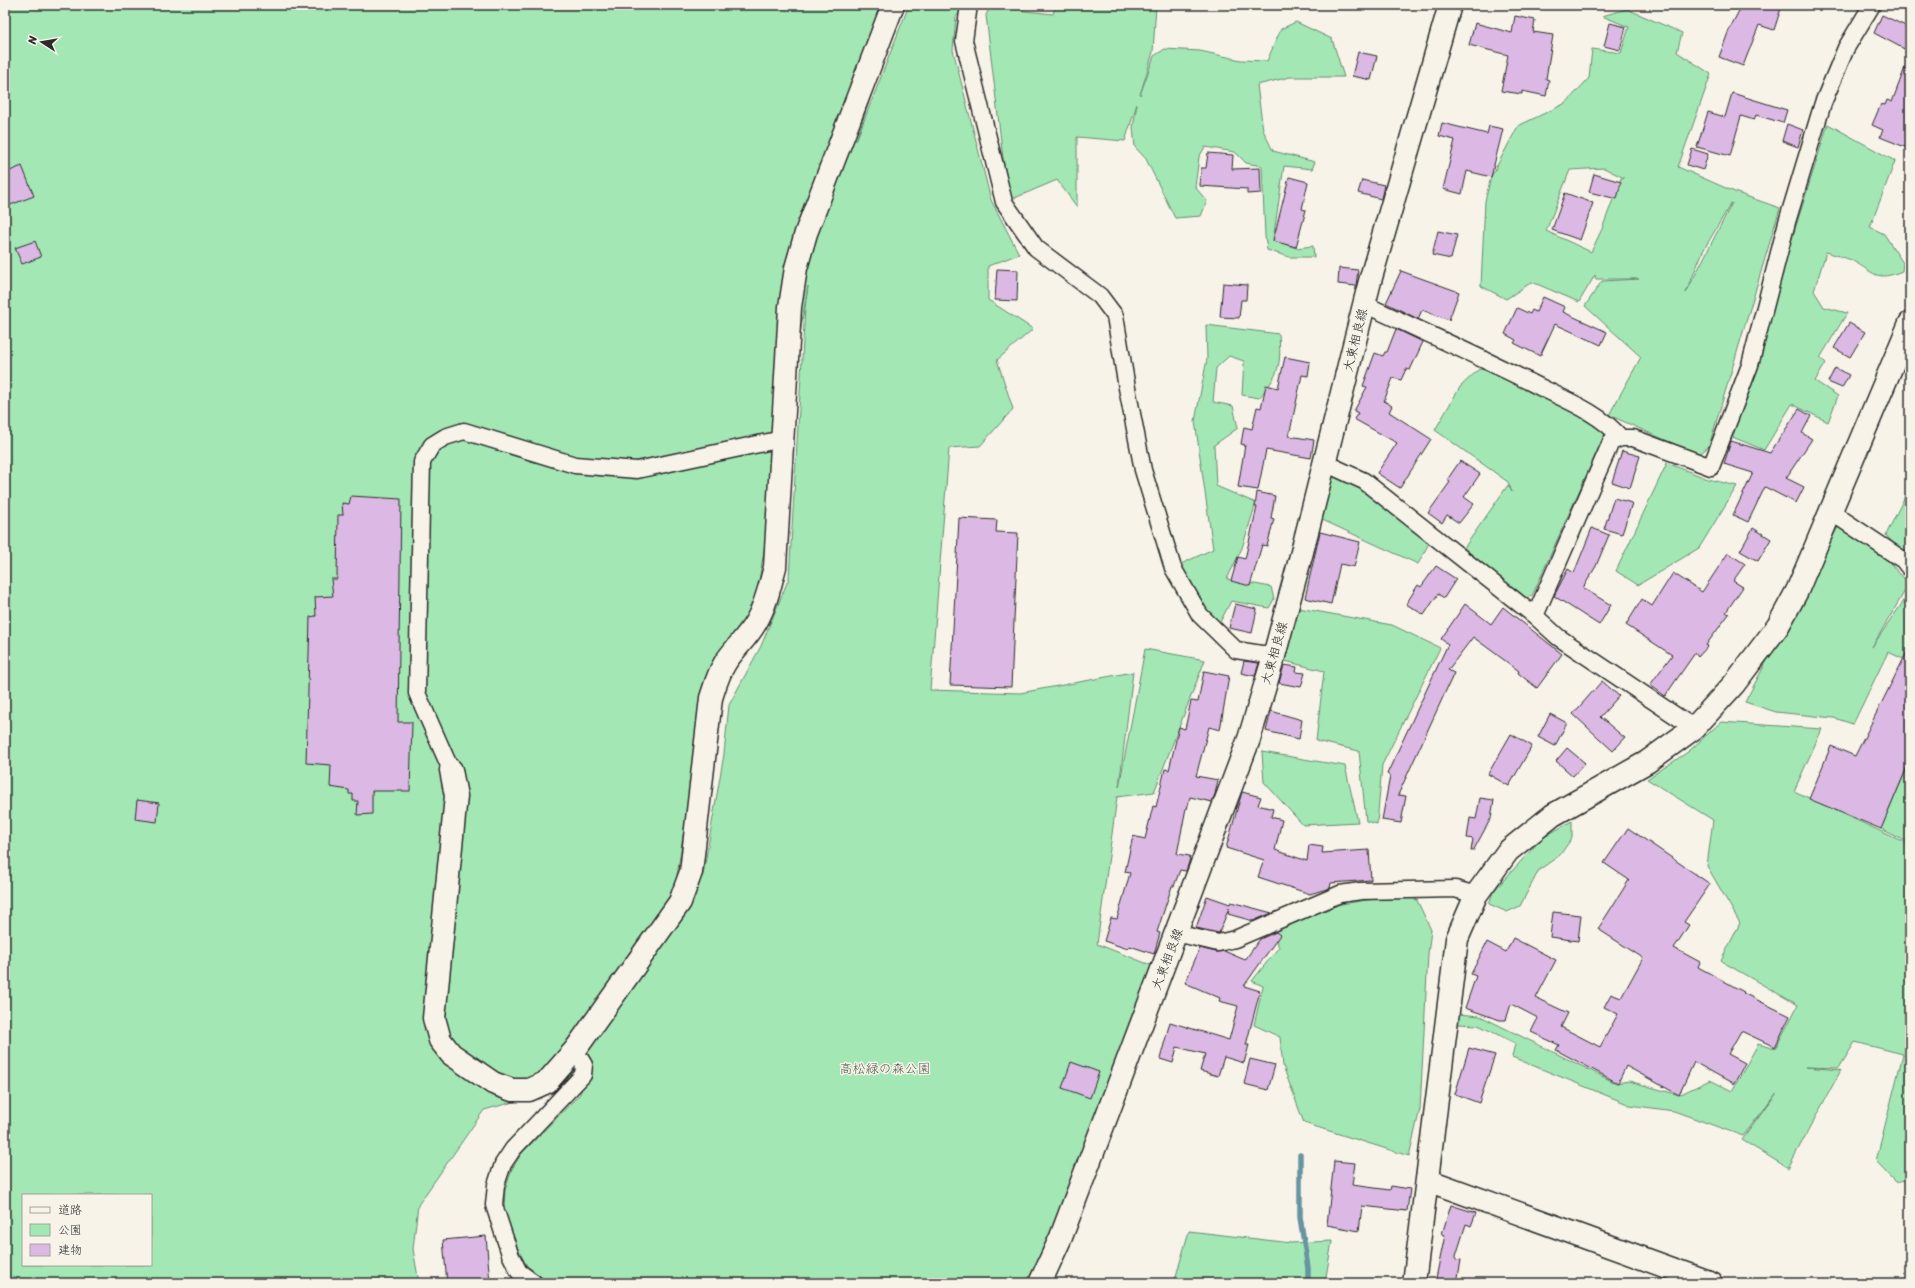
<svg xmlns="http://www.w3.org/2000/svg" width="1915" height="1288" font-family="Sriracha,'Klee One',sans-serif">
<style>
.green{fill:#a3e8b4;stroke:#678a70;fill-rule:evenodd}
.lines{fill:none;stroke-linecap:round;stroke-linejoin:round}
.stream{stroke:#6793a1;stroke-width:5.5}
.building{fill:#dbb9e4;stroke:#2b2b2b}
.street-casing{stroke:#2b2b2b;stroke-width:19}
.secondary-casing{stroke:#2b2b2b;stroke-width:25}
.street{stroke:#f7f3e8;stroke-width:16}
.secondary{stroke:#f7f3e8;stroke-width:22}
.labels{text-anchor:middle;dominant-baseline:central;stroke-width:3;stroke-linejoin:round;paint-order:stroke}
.street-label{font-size:13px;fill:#2b2b2b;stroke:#f7f3e8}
.park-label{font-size:13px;fill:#495a4d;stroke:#f7f3e8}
</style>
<rect width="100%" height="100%" fill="#f7f3e8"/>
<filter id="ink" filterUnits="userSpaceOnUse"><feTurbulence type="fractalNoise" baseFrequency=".025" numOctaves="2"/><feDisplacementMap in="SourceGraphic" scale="8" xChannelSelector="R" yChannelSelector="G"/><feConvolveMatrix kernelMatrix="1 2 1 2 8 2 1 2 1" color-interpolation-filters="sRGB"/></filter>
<g filter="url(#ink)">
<path class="green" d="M 5,5 L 901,5 L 856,141 L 909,5 L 965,5 L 956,17 L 953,50 L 991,200 L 1019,254 L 988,266 L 988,300 L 1033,329 L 997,360 L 1013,409 L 980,446 L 949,448 L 930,690 L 1020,693 L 1133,672 L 1119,787 L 1145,649 L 1205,660 L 1154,792 L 1117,797 L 1097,944 L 1153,966 L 1103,1093 L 1058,1226 L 1031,1283 L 549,1283 L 526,1265 L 517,1247 L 504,1210 L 505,1190 L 512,1169 L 522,1153 L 580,1094 L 583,1083 L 484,1110 L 418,1205 L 413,1249 L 419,1283 L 5,1283 ZM 808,286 L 805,308 L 789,578 L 761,646 L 729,705 L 724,754 L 703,875 L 669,928 L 689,797 L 758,587 ZM 23,1195 L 151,1195 L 151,1265 L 23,1265 Z
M 991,5 L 1008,5 L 1025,11 L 1053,14 L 1056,5 L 1156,5 L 1153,52 L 1140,95 L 1154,56 L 1165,49 L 1200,51 L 1241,60 L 1267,61 L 1281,29 L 1296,22 L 1332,39 L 1344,77 L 1290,77 L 1257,85 L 1263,130 L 1273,151 L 1315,162 L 1312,169 L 1284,166 L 1273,240 L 1296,248 L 1313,246 L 1314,257 L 1289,257 L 1267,250 L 1265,236 L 1262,166 L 1246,163 L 1235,152 L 1205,147 L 1199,157 L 1195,187 L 1207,201 L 1201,216 L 1175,218 L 1146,159 L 1135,147 L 1133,127 L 1137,104 L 1125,141 L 1077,137 L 1077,207 L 1057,180 L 1010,200 L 1003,158 L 986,15 Z
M 1627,9 L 1682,33 L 1677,52 L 1711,74 L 1678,167 L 1737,193 L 1780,208 L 1709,446 L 1699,455 L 1609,415 L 1641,357 L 1585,306 L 1602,281 L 1639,279 L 1596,279 L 1595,275 L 1579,302 L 1532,282 L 1506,299 L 1481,286 L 1485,201 L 1491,177 L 1518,126 L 1566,103 L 1589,78 L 1592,49 L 1621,53 L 1629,27 L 1602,16 ZM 1604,168 L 1624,178 L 1621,178 L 1602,229 L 1591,252 L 1546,231 L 1570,170 ZM 1731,203 L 1732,203 L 1686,293 L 1703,251 Z
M 1828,124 L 1895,161 L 1870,227 L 1884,234 L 1903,263 L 1902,271 C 1876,282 1875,273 1853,261 C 1845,257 1835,255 1826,252 L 1814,291 L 1824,307 L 1847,313 L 1820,358 L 1826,363 L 1815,381 L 1838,396 L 1828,422 L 1792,404 L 1764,450 L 1730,436 Z
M 1206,325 L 1279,334 C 1281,366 1280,373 1259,398 L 1242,395 L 1244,361 L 1229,356 L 1216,368 L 1213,402 L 1233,406 L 1238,428 L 1214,445 L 1216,486 L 1256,503 L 1242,548 L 1227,579 L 1271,587 L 1274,599 L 1269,608 L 1231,601 L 1219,624 L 1202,607 L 1181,564 L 1213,549 L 1195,421 L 1207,359 Z
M 1479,369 L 1491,371 L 1513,383 L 1552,398 L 1607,429 L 1532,596 L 1523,599 L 1464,548 L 1508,485 L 1512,492 L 1508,482 L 1435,430 L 1460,387 Z
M 1667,463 L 1708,479 L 1737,486 L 1699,548 L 1638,585 L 1616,571 Z
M 1329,468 L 1369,492 L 1429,543 L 1418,564 L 1316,517 Z
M 1910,486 L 1910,562 L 1886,535 Z
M 1838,527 L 1879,551 L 1909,584 L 1872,647 L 1910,592 L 1910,662 L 1888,652 L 1853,724 L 1834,718 L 1776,712 L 1745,702 Z
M 1293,607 L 1392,625 L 1440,648 L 1382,765 L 1377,824 L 1366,821 L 1359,751 L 1316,741 L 1324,671 L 1281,660 Z
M 1721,722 L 1822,729 L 1794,791 L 1910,845 L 1910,1179 L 1896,1182 L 1876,1161 L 1903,1054 L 1855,1042 L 1839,1068 L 1805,1067 L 1841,1070 L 1788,1168 L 1742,1140 L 1776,1094 L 1743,1136 L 1674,1111 L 1630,1105 L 1512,1057 L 1515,1043 L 1478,1025 L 1458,1024 L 1458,1014 L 1480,1016 L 1616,1083 L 1629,1081 L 1679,1095 L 1710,1080 L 1732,1091 L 1758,1044 L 1775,1049 L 1798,1005 L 1721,961 L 1740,923 L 1707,866 L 1713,820 L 1647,779 L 1688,752 Z
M 1262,752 L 1345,766 L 1358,822 L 1303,825 L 1264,782 Z
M 1907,768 L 1910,769 L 1910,843 L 1881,829 Z
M 1572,821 L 1572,838 L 1560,855 L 1539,870 L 1520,906 L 1507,912 L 1489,904 L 1493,892 L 1542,838 Z
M 1399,895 L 1415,896 L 1431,930 L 1428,954 L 1420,1109 L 1409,1156 L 1304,1123 L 1283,1066 L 1280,1037 L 1254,1025 L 1263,986 L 1252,981 L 1279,947 L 1270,928 L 1335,905 Z
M 1189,1231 L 1291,1243 L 1332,1241 L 1325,1283 L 1174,1283 Z"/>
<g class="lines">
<path class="stream" d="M 1300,1155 L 1300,1217 L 1308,1268 L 1308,1283"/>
</g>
<path class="building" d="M 1742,5 L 1782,5 L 1774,30 L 1759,25 L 1743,66 L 1719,57 L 1729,30 Z
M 1882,15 L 1910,28 L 1910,52 L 1874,33 Z
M 1515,16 L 1535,20 L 1533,32 L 1553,35 L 1546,79 L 1549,80 L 1546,96 L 1522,91 L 1522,94 L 1501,91 L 1508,55 L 1469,45 L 1475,23 L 1512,33 Z
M 1610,23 L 1626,27 L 1620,50 L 1604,46 Z
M 1358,52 L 1377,56 L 1371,80 L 1352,76 Z
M 1909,57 L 1910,58 L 1910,149 L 1880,137 L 1883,130 L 1872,125 L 1881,104 L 1885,105 L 1887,100 L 1892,102 Z
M 1732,93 L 1787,110 L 1783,123 L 1756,115 L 1754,120 L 1741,116 L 1730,156 L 1697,147 L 1708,112 L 1725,117 Z
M 1442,123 L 1487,134 L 1489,126 L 1503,129 L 1491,177 L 1467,171 L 1462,194 L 1443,189 L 1455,140 L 1439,136 Z
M 1787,124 L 1803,130 L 1798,147 L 1782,141 Z
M 1692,149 L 1708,154 L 1703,170 L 1687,165 Z
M 1208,153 L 1233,155 L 1232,169 L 1260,168 L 1261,193 L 1247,194 L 1247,189 L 1200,186 L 1201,168 L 1206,168 Z
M 22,166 L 34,196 L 5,207 L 5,173 Z
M 1594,174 L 1621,182 L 1617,199 L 1589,192 Z
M 1289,177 L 1308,182 L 1302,209 L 1306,210 L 1296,247 L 1273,241 Z
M 1362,180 L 1384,185 L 1381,199 L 1358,193 Z
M 1565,193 L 1593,203 L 1580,240 L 1552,230 Z
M 1438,231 L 1457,235 L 1451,259 L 1432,255 Z
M 35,241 L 41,257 L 22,264 L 15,248 Z
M 1339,268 L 1358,270 L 1356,286 L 1338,284 Z
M 997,269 L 1018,270 L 1017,301 L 995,300 Z
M 1401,271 L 1459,292 L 1449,320 L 1422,310 L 1418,319 L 1386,303 Z
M 1223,283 L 1247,285 L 1246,300 L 1241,300 L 1239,318 L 1220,317 Z
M 1543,297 L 1565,307 L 1563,312 L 1607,332 L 1601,345 L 1555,324 L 1540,356 L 1514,343 L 1516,340 L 1505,334 L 1517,308 L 1530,314 L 1532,310 L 1536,312 Z
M 1849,323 L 1865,332 L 1850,357 L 1834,348 Z
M 1396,329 L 1423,342 L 1410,370 L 1406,369 L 1401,380 L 1393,378 L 1384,401 L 1392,406 L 1389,412 L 1431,439 L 1400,488 L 1377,473 L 1397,443 L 1354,419 L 1358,413 L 1354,411 L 1367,387 L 1363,386 L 1375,353 L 1383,356 L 1385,352 L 1387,352 Z
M 1285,357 L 1310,362 L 1308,376 L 1302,375 L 1289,436 L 1314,440 L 1311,458 L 1266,450 L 1258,490 L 1238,487 L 1245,445 L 1241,444 L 1244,427 L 1252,429 L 1257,407 L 1261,408 L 1266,385 L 1278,388 Z
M 1835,368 L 1849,375 L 1842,388 L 1828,382 Z
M 1799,409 L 1811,416 L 1802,433 L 1812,439 L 1786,478 L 1804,487 L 1796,503 L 1765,487 L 1748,522 L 1733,515 L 1753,473 L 1724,464 L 1731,441 L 1770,453 Z
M 1622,451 L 1640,456 L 1630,488 L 1612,482 Z
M 1460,461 L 1480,474 L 1464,497 L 1474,504 L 1459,523 L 1447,515 L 1442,523 L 1428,513 L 1450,482 L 1447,480 Z
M 1257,492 L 1275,496 L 1271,518 L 1274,519 L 1267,546 L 1262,545 L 1250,586 L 1231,581 L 1238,557 L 1245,559 L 1257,507 L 1255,507 Z
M 351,496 L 401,499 L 398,722 L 412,722 L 410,791 L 372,791 L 372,814 L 357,815 L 358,801 L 353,801 L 353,794 L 349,794 L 349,790 L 330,787 L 331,765 L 306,763 L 310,617 L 316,616 L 315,597 L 333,596 L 331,579 L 337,579 L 338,515 L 343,515 L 342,503 L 349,504 Z
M 1614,498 L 1632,503 L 1622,534 L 1604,529 Z
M 959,518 L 997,520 L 996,532 L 1018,533 L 1011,687 L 950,685 Z
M 1592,528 L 1609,535 L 1596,566 L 1583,588 L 1611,605 L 1599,625 L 1554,596 L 1568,569 L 1574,573 Z
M 1753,528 L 1771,539 L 1758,561 L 1740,551 Z
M 1320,532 L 1360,542 L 1354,567 L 1340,564 L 1331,604 L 1305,598 Z
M 1728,553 L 1745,564 L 1733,581 L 1743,587 L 1726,612 L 1729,614 L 1706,645 L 1708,646 L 1698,657 L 1695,653 L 1665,696 L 1650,685 L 1672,655 L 1626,625 L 1642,599 L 1652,606 L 1673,573 L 1702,592 Z
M 1436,566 L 1456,579 L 1444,598 L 1438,594 L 1424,615 L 1406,604 L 1418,585 L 1421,587 Z
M 1235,604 L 1257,609 L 1252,633 L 1229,628 Z
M 1465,604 L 1491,624 L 1503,607 L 1562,654 L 1537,688 L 1518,673 L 1519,671 L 1473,637 L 1448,670 L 1454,673 L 1398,795 L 1406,796 L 1401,823 L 1382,820 L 1390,776 L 1387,774 L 1448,644 L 1441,639 Z
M 1910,646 L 1910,760 L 1881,829 L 1809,799 L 1831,746 L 1855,756 Z
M 1244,661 L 1259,663 L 1255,676 L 1241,673 Z
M 1284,665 L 1297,667 L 1296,672 L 1305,673 L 1301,687 L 1279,683 Z
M 1204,671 L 1229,676 L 1220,730 L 1209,727 L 1196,776 L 1218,780 L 1215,794 L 1212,802 L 1190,797 L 1187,809 L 1186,808 L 1177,854 L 1190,856 L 1189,862 L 1186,871 L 1180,870 L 1174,886 L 1172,886 L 1157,932 L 1160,933 L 1154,954 L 1130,946 L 1128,949 L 1104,941 L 1111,918 L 1117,919 L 1130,873 L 1125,872 L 1133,836 L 1145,839 L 1153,806 L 1156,807 L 1165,769 L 1169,770 L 1179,727 L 1185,729 L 1191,701 L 1198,702 Z
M 1602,681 L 1619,696 L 1600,717 L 1625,738 L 1613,751 L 1573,714 Z
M 1271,711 L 1302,720 L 1299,739 L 1266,731 Z
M 1550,714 L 1567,723 L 1555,746 L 1538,737 Z
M 1511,734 L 1532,746 L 1509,786 L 1488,774 Z
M 1567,748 L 1585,763 L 1573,776 L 1556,761 Z
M 1242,792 L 1261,797 L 1258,805 L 1273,809 L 1271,817 L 1282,820 L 1275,850 L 1307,861 L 1309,845 L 1323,847 L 1322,853 L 1369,850 L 1371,880 L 1331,883 L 1330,888 L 1310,894 L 1258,877 L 1264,860 L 1226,848 Z
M 1480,798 L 1494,800 L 1491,818 L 1473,851 L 1471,851 L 1473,839 L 1467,838 L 1470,818 L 1476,819 Z
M 137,800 L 159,803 L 157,822 L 135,819 Z
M 1628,828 L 1710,884 L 1684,922 L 1689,925 L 1674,948 L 1700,962 L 1698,967 L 1744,992 L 1743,993 L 1790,1016 L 1775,1047 L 1741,1031 L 1728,1054 L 1745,1063 L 1734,1084 L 1694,1062 L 1679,1095 L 1626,1066 L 1618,1083 L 1556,1050 L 1559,1045 L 1531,1032 L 1538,1018 L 1511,1004 L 1506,1020 L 1500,1020 L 1465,1008 L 1476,976 L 1471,974 L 1487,942 L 1506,952 L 1513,938 L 1556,960 L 1536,998 L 1568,1013 L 1561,1027 L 1600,1047 L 1618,1014 L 1604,1007 L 1611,994 L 1621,998 L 1643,958 L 1598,929 L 1629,880 L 1604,863 Z
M 1207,896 L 1230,904 L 1231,902 L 1272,913 L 1253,921 L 1228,914 L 1229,908 L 1219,933 L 1196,928 Z
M 1553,912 L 1581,915 L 1578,941 L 1550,937 Z
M 1276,932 L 1280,935 L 1244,986 L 1260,991 L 1246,1045 L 1249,1045 L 1244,1063 L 1224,1057 L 1218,1076 L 1200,1071 L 1205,1054 L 1177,1047 L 1173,1063 L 1160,1059 L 1170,1022 L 1229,1040 L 1238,1006 L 1219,1001 L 1220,998 L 1185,983 L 1200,948 L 1216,952 L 1224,951 L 1245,960 L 1260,939 Z
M 1469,1048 L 1495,1055 L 1479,1103 L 1455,1094 Z
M 1250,1059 L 1275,1065 L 1268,1090 L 1244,1084 Z
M 1071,1062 L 1099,1072 L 1090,1098 L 1062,1088 Z
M 1334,1161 L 1355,1163 L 1352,1185 L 1390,1190 L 1391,1186 L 1410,1189 L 1407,1211 L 1362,1206 L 1359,1231 L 1327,1225 Z
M 1451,1205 L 1476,1213 L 1471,1226 L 1466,1224 L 1455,1259 L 1461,1260 L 1457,1283 L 1435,1283 L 1445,1235 L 1442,1234 Z
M 486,1236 L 490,1283 L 447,1283 L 443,1240 Z"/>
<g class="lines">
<defs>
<path id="street" d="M 969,5 L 964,41 L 1004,202 L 1036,248 L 1100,296 L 1115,316 L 1127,388 L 1143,470 L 1173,568 L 1200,615 L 1236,650 L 1274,656
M 1364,304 C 1424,332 1485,359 1544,389 C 1571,402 1602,415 1621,438
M 1325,463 L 1364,481 L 1535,616 L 1558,637 L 1694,728
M 1831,512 L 1903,560 L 1910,569
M 1535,616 L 1611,442 L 1621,438 L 1633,438 L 1711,467 L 1750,365 L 1787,222 L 1823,103 L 1846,48 L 1872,5
M 451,770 L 417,693 L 422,462 L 432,445 L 445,437 L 464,431 L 575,465 L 637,470 L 782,439
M 1176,933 L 1218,943 L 1235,939 L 1340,894 L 1361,891 L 1455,889 L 1476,895
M 534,1283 L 519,1272 L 510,1254 L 494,1205 L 496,1185 L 503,1164 L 513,1149 L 583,1075 L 584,1065 L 575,1050"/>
<path id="secondary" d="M 451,770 L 456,796 L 434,1018 L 440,1040 L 451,1054 L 493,1083 L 512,1090 L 529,1090 L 547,1082 L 575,1050 L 680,902 L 691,872 L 711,698 C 715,686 718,674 725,663 C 734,649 747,638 756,622 C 766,605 770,585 775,567 L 790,307 L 796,268 L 806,233 L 893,5
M 1427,1180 L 1711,1283
M 1040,1283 L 1061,1237 L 1249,739 L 1274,656 L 1302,552 L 1370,281 L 1450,5
M 1414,1283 L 1457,939 L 1476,895 L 1508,851 L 1553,815 L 1647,762 L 1694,728 L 1734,684 L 1778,626 L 1797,591 L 1910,323"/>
</defs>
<use href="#street" class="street-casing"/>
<use href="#secondary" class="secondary-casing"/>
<use href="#street" class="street"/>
<use href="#secondary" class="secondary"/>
</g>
</g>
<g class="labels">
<g class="street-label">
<text transform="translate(1355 340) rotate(-76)">大東相良線</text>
<text transform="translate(1274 653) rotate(-74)">大東相良線</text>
<text transform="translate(1167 959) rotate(-69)">大東相良線</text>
</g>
<g class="park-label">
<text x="885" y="1068">高松緑の森公園</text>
</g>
</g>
<rect width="1915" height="1288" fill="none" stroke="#f7f3e8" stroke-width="20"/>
<rect x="10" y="10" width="1895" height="1268" fill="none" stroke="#2b2b2b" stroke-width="1.5" filter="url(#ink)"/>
<rect x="22" y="1194" width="130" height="72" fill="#f7f3e8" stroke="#a5a39c"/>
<rect x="30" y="1207" width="20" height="6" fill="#f7f3e8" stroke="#a5a39c"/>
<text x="58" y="1214" font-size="12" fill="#2b2b2b">道路</text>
<rect x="30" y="1224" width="20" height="12" fill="#a3e8b4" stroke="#a5a39c"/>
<text x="58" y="1234" font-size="12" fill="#2b2b2b">公園</text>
<rect x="30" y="1244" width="20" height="12" fill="#dbb9e4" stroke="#a5a39c"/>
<text x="58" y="1254" font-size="12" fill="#2b2b2b">建物</text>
<g transform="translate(42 42) rotate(282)" stroke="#f7f3e8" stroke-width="3" paint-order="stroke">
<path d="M0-3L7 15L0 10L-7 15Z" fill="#2b2b2b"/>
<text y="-6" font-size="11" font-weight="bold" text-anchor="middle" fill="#2b2b2b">N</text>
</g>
</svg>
